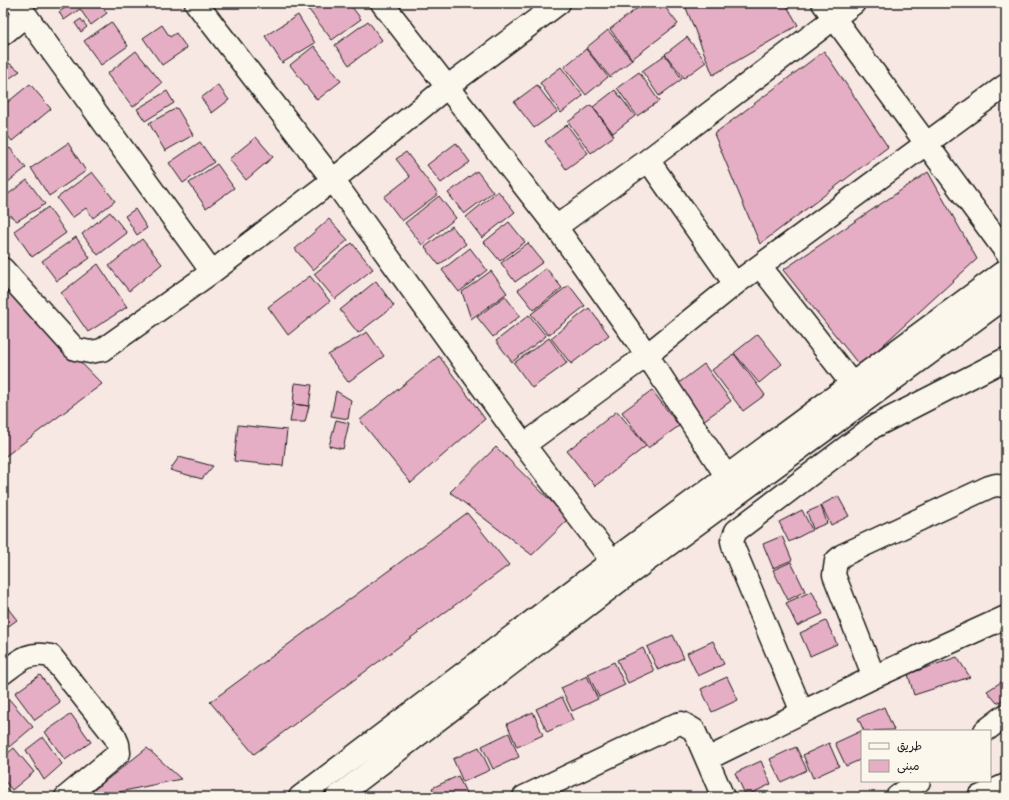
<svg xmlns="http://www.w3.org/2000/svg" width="1009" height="800" font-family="'Balsamiq Sans','Playpen Sans Arabic',sans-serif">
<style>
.building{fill:#e6aec4;stroke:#1c1c1c}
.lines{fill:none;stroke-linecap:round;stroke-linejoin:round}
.minor-casing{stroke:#1c1c1c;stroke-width:25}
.minor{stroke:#fbf7ec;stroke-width:22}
</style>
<rect width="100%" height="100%" fill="#f7e8e4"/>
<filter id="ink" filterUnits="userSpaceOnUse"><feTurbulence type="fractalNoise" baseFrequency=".025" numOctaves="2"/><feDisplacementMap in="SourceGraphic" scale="8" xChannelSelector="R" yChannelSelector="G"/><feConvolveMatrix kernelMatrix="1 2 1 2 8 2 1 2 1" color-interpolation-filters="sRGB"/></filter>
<g filter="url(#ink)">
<path class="building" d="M 72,3 L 100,3 L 107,13 L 91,25 L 80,9 L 64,20 L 59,12 Z
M 311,3 L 349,3 L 361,19 L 332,40 L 309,10 L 303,9 Z
M 644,3 L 662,3 L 678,24 L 632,59 L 610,29 Z
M 684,3 L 785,3 L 798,25 L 713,75 Z
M 298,15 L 315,43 L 282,63 L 265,36 Z
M 81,19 L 87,27 L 81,32 L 75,23 Z
M 368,21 L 382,40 L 349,65 L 335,45 Z
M 111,22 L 128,46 L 101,65 L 84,41 Z
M 162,25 L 170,37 L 176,33 L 187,48 L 162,65 L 143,38 Z
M 608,30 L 632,60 L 610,77 L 586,48 Z
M 687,37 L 706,62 L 684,78 L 665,54 Z
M 314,46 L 341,81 L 317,100 L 290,65 Z
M 586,49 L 608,77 L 586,95 L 564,67 Z
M 136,51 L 162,83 L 133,107 L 107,74 Z
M 824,51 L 888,147 L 760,244 L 714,134 Z
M 665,55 L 682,79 L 659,96 L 642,71 Z
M 3,59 L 20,71 L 3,83 Z
M 561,67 L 583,96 L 561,113 L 540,83 Z
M 639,72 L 659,101 L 637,116 L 617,88 Z
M 30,84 L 51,109 L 12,141 L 3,130 L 3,106 Z
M 218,85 L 229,100 L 212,113 L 201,98 Z
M 537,85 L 557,112 L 534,128 L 514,102 Z
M 615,90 L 635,116 L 613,133 L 593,107 Z
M 167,91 L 174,103 L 145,121 L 137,109 Z
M 591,105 L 614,136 L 591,153 L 568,122 Z
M 177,108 L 193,135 L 165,151 L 149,123 Z
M 567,125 L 588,153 L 566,169 L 545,141 Z
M 256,137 L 273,157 L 246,180 L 229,159 Z
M 200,142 L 214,162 L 183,183 L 169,163 Z
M 68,143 L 86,171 L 49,196 L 31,168 Z
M 456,143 L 470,162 L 441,183 L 427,165 Z
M 10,148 L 26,168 L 3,186 L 3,154 Z
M 406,152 L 438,194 L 402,221 L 384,197 L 410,177 L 396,159 Z
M 217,164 L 234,188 L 206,208 L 189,183 Z
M 477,171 L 493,192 L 464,214 L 448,193 Z
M 92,172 L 115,201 L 93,218 L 86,208 L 72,218 L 57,198 Z
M 928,172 L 977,259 L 860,366 L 783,270 Z
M 27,180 L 45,204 L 17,221 L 3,210 L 3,198 Z
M 498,191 L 515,212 L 482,238 L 466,217 Z
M 439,196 L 456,218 L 422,245 L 405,223 Z
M 48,207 L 66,233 L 32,257 L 14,231 Z
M 135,209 L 147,228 L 137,235 L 125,216 Z
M 110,212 L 127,233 L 98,255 L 82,234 Z
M 329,219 L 348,240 L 313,270 L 295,249 Z
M 509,222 L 525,242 L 500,261 L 484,242 Z
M 452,226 L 466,244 L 439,265 L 425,247 Z
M 76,237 L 90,258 L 57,281 L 42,261 Z
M 142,239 L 162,264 L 129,291 L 109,266 Z
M 352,243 L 373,269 L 335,299 L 314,274 Z
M 528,243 L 543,262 L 515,282 L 501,263 Z
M 470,248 L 487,270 L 459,292 L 442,270 Z
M 98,264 L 127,307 L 88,332 L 61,293 Z
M 546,268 L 562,288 L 534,310 L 518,290 Z
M 491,271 L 507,293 L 471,319 L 462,292 Z
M 310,276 L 330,301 L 288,335 L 268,307 Z
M 376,281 L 394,306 L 358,333 L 340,310 Z
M 3,283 L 102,384 L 3,458 Z
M 569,285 L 585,306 L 548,335 L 531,314 Z
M 505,296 L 520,316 L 493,337 L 477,317 Z
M 589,308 L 609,335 L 571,364 L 551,338 Z
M 529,315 L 546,336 L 512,362 L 496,341 Z
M 367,332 L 384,356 L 348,382 L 328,355 Z
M 758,334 L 782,364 L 759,383 L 734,353 Z
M 549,338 L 567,363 L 532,388 L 514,363 Z
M 734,354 L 765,395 L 743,411 L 712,370 Z
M 439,356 L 485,419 L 411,483 L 360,420 Z
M 704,364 L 731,401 L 703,421 L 676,385 Z
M 295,383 L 312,385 L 309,406 L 293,404 Z
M 652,390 L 679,426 L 648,448 L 622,412 Z
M 336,391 L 351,400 L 348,419 L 331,416 Z
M 293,404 L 309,406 L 305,422 L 290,422 Z
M 617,411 L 646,446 L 595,486 L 567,451 Z
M 336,420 L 349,423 L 343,449 L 329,446 Z
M 238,425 L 287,430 L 283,466 L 234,461 Z
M 496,447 L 569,519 L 532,555 L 450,492 Z
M 179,457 L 213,466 L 202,479 L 170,470 Z
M 838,496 L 849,516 L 831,525 L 821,505 Z
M 821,506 L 827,523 L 813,529 L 807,512 Z
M 802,510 L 812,530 L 789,542 L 779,522 Z
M 467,513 L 509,565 L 254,754 L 210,702 Z
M 782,536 L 792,560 L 773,568 L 763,544 Z
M 791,562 L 805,591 L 788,600 L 773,570 Z
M 812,591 L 823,614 L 797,626 L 786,603 Z
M 3,602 L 17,620 L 3,630 Z
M 826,621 L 837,644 L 810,656 L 800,633 Z
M 673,635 L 684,658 L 658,670 L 647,647 Z
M 713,641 L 724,664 L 698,676 L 687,653 Z
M 643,648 L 654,671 L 628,683 L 617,660 Z
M 957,657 L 970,677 L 914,695 L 908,674 Z
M 614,662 L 625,685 L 599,697 L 588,674 Z
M 40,675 L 60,702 L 35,720 L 15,693 Z
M 587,676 L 598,699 L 572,711 L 561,688 Z
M 727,677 L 738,700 L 712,712 L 701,689 Z
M 1006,679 L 1006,698 L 997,703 L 987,691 Z
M 562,697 L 573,720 L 547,732 L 536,709 Z
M 8,698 L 33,727 L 3,752 L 3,701 Z
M 884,707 L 894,730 L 864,731 L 858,718 Z
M 533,712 L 543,735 L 517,747 L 507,724 Z
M 71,714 L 91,742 L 65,760 L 45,732 Z
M 861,731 L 862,759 L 846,766 L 835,743 Z
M 509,733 L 519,757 L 493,769 L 482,746 Z
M 43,737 L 62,764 L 44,780 L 26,750 Z
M 829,743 L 839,766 L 813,778 L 803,755 Z
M 479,747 L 490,770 L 463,782 L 453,759 Z
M 796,747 L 807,770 L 781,782 L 770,759 Z
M 14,748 L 34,772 L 12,790 L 3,779 L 3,757 Z
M 147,748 L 181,779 L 95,797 L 85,797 Z
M 761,761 L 771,784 L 746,796 L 735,773 Z
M 458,776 L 468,797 L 436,797 L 432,788 Z
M 3,785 L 14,797 L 3,797 Z"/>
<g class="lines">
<defs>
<path id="minor" d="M 17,3 L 212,272
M 196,3 L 333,180 L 524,445 L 612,561
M 382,3 L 556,227 L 647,355 L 727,477
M 823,3 L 1006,252
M 3,34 L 26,15
M 648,160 L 735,284
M 556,227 L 648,160 L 854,3
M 760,266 L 852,384
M 3,269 L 75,349 L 90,352 L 102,350 L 212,272 L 333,180 L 447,87 L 559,3
M 524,445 L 647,355 L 735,284 L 1006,85
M 3,673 C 20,660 29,651 51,656 L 115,737 L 118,744 L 119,753 L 66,797
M 874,677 L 834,575 L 836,561 L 843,555 L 989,487 L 996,485 L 1006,486
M 802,712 L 734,549 L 732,541 L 736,531 L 873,427 L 1006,359
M 985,731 L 1006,715
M 707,759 L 874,677 L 1006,617
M 300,797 L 612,561 L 1006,270
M 337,797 L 619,581 L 1006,297
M 524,797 L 677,724 L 682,723 L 694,730 L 723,797
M 897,797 L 919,781
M 979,797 L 1006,785"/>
</defs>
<use href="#minor" class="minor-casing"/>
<use href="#minor" class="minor"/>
</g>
</g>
<rect width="1009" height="800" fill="none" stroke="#fbf7ec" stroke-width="16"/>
<rect x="8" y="8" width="993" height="784" fill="none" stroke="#1c1c1c" stroke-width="1.5" filter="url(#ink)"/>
<rect x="861" y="730" width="130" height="52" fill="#fbf7ec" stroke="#a29f99"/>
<rect x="869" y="743" width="20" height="6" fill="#fbf7ec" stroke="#a29f99"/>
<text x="897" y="750" font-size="12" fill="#1c1c1c">طريق</text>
<rect x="869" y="760" width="20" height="12" fill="#e6aec4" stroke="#a29f99"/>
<text x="897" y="770" font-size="12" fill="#1c1c1c">مبنى</text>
</svg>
